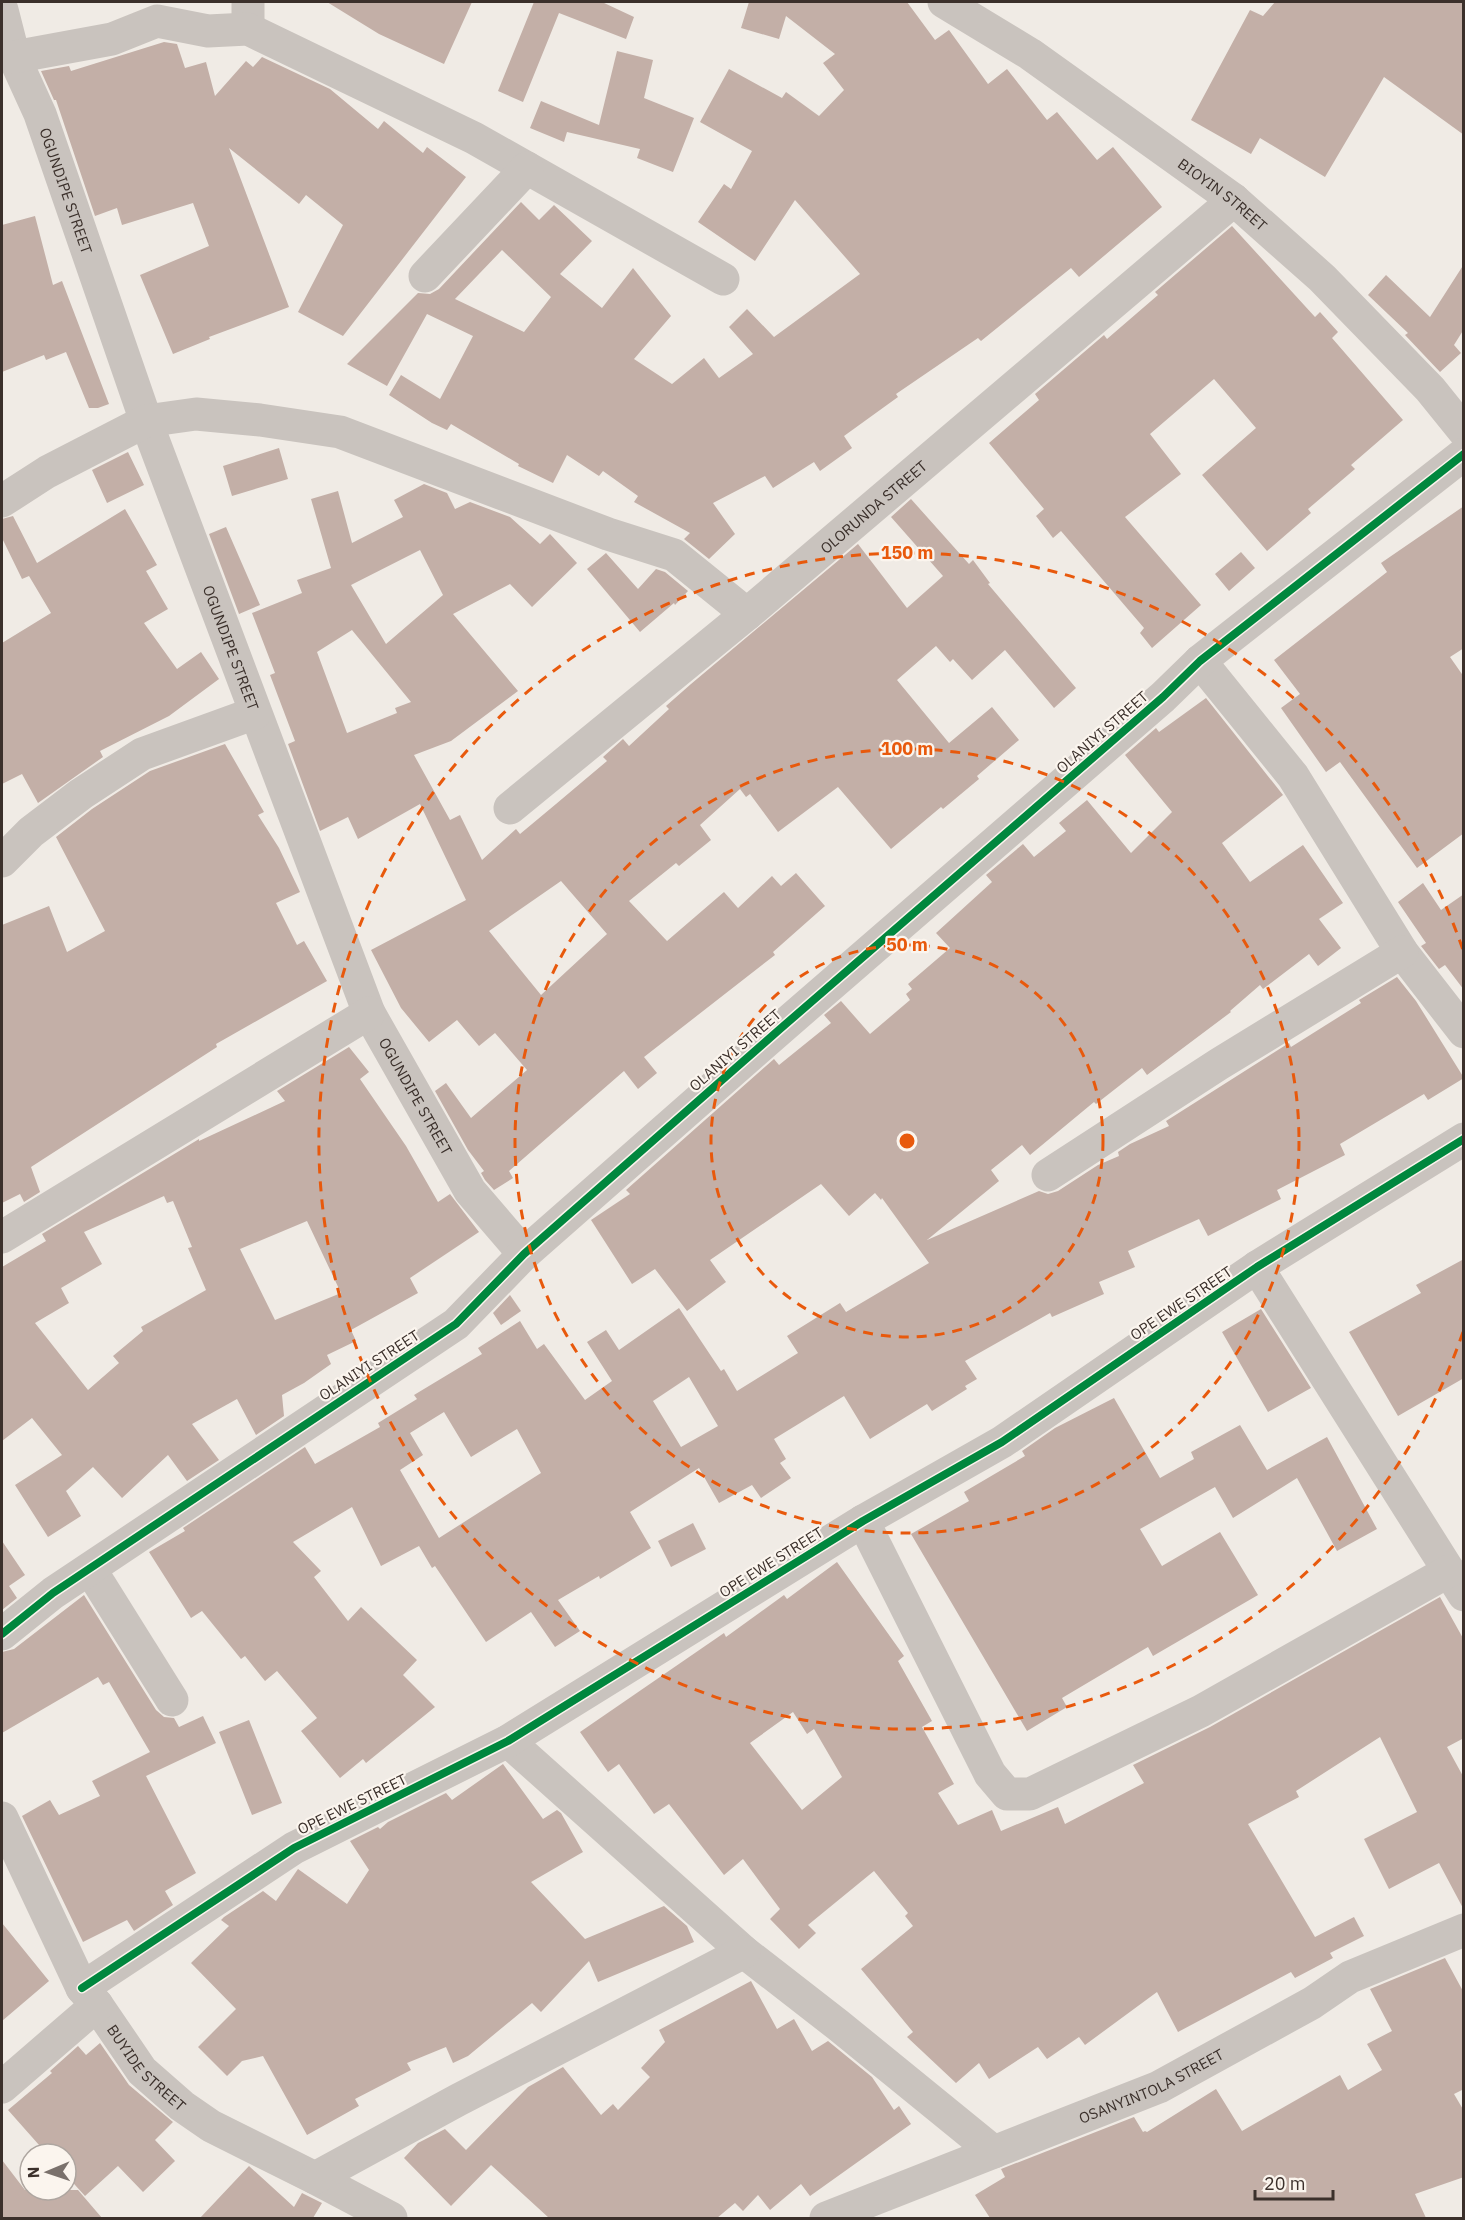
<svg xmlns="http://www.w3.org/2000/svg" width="1465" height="2220" font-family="'IBM Plex Sans',sans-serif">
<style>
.building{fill:#c3afa7;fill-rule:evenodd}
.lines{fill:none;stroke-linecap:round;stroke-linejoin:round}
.minor{stroke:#c9c3be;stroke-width:33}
.cycleway-casing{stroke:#fbf5ee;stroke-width:11}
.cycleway{stroke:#00873e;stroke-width:8}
.ring{fill:none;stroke:#e8590c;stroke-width:3;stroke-dasharray:10 8}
.labels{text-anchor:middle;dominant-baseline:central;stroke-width:4.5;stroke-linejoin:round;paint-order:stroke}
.street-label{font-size:15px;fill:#3b302b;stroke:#fbf5ee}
.centre{fill:#e8590c;stroke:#fbf5ee;stroke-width:3}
.ring-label{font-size:18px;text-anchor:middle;font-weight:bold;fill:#e8590c;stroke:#fbf5ee;stroke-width:4.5;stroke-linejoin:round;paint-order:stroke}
</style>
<rect width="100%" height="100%" fill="#f0ebe5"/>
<path class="building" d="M 327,2 L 472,2 L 444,64 L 379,34 Z
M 534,2 L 602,2 L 634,17 L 626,39 L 559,13 L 523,102 L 498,91 Z
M 749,2 L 907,2 L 935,40 L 949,30 L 988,84 L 1007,69 L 1047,120 L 1057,112 L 1097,160 L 1113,147 L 1162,207 L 1079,277 L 1071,268 L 981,341 L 978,338 L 896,394 L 898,397 L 844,436 L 852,448 L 820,471 L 814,462 L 773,488 L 765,476 L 713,503 L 735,534 L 709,559 L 684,539 L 690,533 L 634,502 L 638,496 L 603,471 L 599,476 L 567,455 L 553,483 L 518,466 L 519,464 L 451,424 L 447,430 L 432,423 L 389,395 L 401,375 L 440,399 L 473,336 L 427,314 L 387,386 L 347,364 L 418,293 L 430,294 L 439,289 L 521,202 L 539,220 L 554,205 L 592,241 L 560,274 L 602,308 L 633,268 L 671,316 L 634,359 L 672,384 L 704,358 L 719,378 L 753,354 L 729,327 L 747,309 L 774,337 L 860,274 L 795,200 L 755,261 L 698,222 L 724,184 L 731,189 L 752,151 L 700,122 L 729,69 L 782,98 L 786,92 L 819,116 L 844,90 L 823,63 L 835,54 L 786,16 L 779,39 L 741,28 ZM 502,250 L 551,297 L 524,332 L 455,299 Z
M 1275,2 L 1464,2 L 1464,135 L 1384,77 L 1325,177 L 1260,138 L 1251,154 L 1191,120 L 1250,10 L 1263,16 Z
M 164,42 L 177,44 L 185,68 L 206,62 L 215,96 L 246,61 L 253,67 L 262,57 L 330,89 L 378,129 L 384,121 L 423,153 L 427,147 L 466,177 L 343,336 L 298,312 L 343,225 L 306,195 L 299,204 L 229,148 L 289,307 L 209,337 L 210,339 L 173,354 L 140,275 L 209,246 L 193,203 L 122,225 L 117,208 L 95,216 L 56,100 L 54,100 L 41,71 L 69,66 L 71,71 Z
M 617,51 L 653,60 L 644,98 L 694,118 L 673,172 L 637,158 L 640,149 L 567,132 L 564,142 L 530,128 L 541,101 L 599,125 Z
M 35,216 L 53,285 L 62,281 L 109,404 L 98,408 L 89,408 L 66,352 L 46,360 L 44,355 L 2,372 L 2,225 Z
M 1232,226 L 1315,317 L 1320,312 L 1338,332 L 1332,338 L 1403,420 L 1351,465 L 1355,469 L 1308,509 L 1311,513 L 1267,551 L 1202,475 L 1256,428 L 1214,379 L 1150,434 L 1181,474 L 1125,517 L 1201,605 L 1152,648 L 1140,633 L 1144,628 L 1061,531 L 1053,538 L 1036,516 L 1044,509 L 989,443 L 1039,400 L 1035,394 L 1104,335 L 1107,339 L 1158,295 L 1155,292 Z
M 1464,264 L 1464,329 L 1454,345 L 1461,353 L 1440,372 L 1405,335 L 1408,333 L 1368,295 L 1386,275 L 1430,317 Z
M 279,448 L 288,479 L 232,496 L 223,466 Z
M 128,452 L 144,485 L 107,503 L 92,470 Z
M 424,484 L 447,493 L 455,509 L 470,502 L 510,517 L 540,544 L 550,534 L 577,563 L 532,607 L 510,584 L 453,614 L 518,691 L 451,741 L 414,755 L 450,820 L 460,815 L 482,860 L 516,829 L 520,834 L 556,804 L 607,761 L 603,757 L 623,739 L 629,746 L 669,709 L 666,706 L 691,684 L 858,544 L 907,608 L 943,576 L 891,517 L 911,499 L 969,564 L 973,560 L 990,583 L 988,584 L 1076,688 L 1054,708 L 1005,650 L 972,680 L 953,659 L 950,662 L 936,646 L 897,680 L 949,743 L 992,707 L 1019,740 L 977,776 L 979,779 L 943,809 L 941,807 L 891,849 L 838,787 L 778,832 L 750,794 L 746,797 L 740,789 L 700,825 L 711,840 L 679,866 L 676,863 L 629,901 L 667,941 L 724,892 L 738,908 L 772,876 L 781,886 L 796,873 L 825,906 L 773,952 L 775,955 L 644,1057 L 657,1073 L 638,1089 L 624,1071 L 509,1171 L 513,1178 L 494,1190 L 485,1180 L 481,1173 L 484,1171 L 468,1150 L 435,1091 L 446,1083 L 471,1118 L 527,1070 L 495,1033 L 479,1046 L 457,1020 L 429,1042 L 401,1008 L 371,950 L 466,900 L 420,804 L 358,839 L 348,817 L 320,831 L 288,744 L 295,741 L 270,675 L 275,673 L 252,613 L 302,593 L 297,580 L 331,568 L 311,499 L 338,491 L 352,543 L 403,517 L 394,500 ZM 420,550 L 443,595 L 386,644 L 351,585 ZM 352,630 L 411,702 L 395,708 L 397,713 L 347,733 L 317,652 ZM 561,881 L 607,934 L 541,995 L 489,931 Z
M 1464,506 L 1464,648 L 1450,657 L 1464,677 L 1464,833 L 1417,868 L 1340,762 L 1326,772 L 1281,708 L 1300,694 L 1274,660 L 1387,572 L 1381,563 Z
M 125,509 L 157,565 L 146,571 L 168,609 L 144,623 L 177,669 L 201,652 L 219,679 L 169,716 L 100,751 L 103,757 L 38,803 L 22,774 L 2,784 L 2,643 L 51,613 L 29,576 L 22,579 L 2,538 L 2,519 L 13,516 L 37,563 Z
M 226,527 L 260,605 L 239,614 L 209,534 Z
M 1241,552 L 1255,568 L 1229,591 L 1215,574 Z
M 606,553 L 638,589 L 656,569 L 665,572 L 688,591 L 675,605 L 674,603 L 640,632 L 587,569 Z
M 1206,698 L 1283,795 L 1222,843 L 1250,882 L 1303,845 L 1343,903 L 1319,919 L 1341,948 L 1318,966 L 1309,954 L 1263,989 L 1260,985 L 1230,1011 L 1231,1012 L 1147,1075 L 1142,1068 L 1096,1104 L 1094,1102 L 1030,1155 L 1022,1145 L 991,1170 L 999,1181 L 927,1240 L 1039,1191 L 1048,1194 L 1058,1191 L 1098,1165 L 1119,1156 L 1118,1152 L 1130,1144 L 1169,1126 L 1166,1121 L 1289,1043 L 1291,1047 L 1361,1003 L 1359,1000 L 1397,977 L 1416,1001 L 1464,1078 L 1428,1100 L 1424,1094 L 1340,1144 L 1345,1155 L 1277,1190 L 1281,1199 L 1208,1236 L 1199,1219 L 1128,1251 L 1135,1267 L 1099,1282 L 1104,1294 L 1052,1317 L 1050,1313 L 965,1361 L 977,1379 L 965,1386 L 967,1389 L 932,1411 L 927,1404 L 870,1439 L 844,1396 L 774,1439 L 786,1459 L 780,1463 L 791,1478 L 761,1498 L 752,1485 L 719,1503 L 699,1468 L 630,1512 L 651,1548 L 600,1579 L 599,1576 L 558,1600 L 580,1631 L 555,1647 L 531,1612 L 486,1642 L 435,1566 L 432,1568 L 419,1546 L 381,1566 L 352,1507 L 293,1542 L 321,1571 L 314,1577 L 348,1621 L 361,1607 L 417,1660 L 403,1675 L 435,1707 L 366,1763 L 363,1759 L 340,1778 L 301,1731 L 317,1718 L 277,1671 L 265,1681 L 245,1656 L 241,1659 L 202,1611 L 191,1618 L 149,1552 L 185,1531 L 183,1528 L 305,1447 L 315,1464 L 380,1427 L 378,1423 L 417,1399 L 414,1395 L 482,1354 L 478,1348 L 520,1321 L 537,1349 L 544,1344 L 585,1400 L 612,1381 L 587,1342 L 606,1330 L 619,1350 L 679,1308 L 721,1371 L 724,1369 L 737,1391 L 798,1353 L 787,1336 L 840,1303 L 846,1312 L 929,1263 L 882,1198 L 881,1200 L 875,1193 L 849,1216 L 821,1184 L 710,1260 L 726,1282 L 687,1311 L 655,1269 L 632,1284 L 591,1220 L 630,1194 L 626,1190 L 774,1059 L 779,1065 L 831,1023 L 824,1015 L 841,1001 L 870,1034 L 910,1000 L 906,994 L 912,989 L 908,984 L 950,948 L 936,933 L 992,882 L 986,875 L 1023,844 L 1034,857 L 1066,831 L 1059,823 L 1087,800 L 1131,853 L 1172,812 L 1125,755 L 1156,728 L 1159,732 ZM 689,1377 L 718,1426 L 681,1447 L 653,1401 ZM 444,1412 L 471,1457 L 517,1429 L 541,1473 L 439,1538 L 400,1470 L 423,1455 L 410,1433 Z
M 225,744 L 264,812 L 258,815 L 279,848 L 300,892 L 276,903 L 297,945 L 304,941 L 327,981 L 216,1044 L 217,1047 L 31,1167 L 40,1192 L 24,1202 L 20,1194 L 2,1203 L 2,925 L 49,906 L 67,952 L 105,931 L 56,837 L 92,809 L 150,771 Z
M 1423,883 L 1441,910 L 1464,894 L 1464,990 L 1445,965 L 1439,969 L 1421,946 L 1426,943 L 1398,902 Z
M 349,1047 L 369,1072 L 360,1079 L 406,1146 L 438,1202 L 450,1194 L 479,1232 L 410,1278 L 418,1293 L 351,1330 L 356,1341 L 327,1355 L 331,1364 L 304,1383 L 282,1395 L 284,1416 L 256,1435 L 237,1399 L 192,1424 L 219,1460 L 187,1481 L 168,1455 L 122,1498 L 93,1467 L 66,1491 L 81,1516 L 48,1537 L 15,1485 L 62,1455 L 32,1418 L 2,1441 L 2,1267 L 46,1241 L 42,1234 L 199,1139 L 199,1141 L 285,1101 L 277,1091 ZM 164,1196 L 167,1203 L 173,1201 L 192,1247 L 188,1248 L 206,1290 L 141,1327 L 143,1331 L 113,1356 L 119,1363 L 88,1390 L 35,1323 L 69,1303 L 61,1288 L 102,1264 L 84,1232 ZM 307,1221 L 341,1293 L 275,1320 L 240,1249 Z
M 1464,1259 L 1464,1378 L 1398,1416 L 1349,1332 L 1421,1293 L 1416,1285 Z
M 510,1295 L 521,1311 L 501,1325 L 493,1313 Z
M 1261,1309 L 1311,1388 L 1268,1412 L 1222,1332 Z
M 1114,1398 L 1160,1478 L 1194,1459 L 1191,1452 L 1240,1425 L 1267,1470 L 1327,1437 L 1377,1529 L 1337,1551 L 1297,1478 L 1233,1518 L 1215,1487 L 1140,1529 L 1162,1566 L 1220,1532 L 1258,1595 L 1153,1656 L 1148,1647 L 1062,1698 L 1067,1707 L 1027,1731 L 911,1534 L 969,1501 L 964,1492 L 1025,1456 L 1022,1451 L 1055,1428 Z
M 693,1523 L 706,1549 L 671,1567 L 658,1541 Z
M 2,1541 L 25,1575 L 9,1586 L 17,1598 L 2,1610 Z
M 837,1562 L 904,1656 L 898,1661 L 932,1721 L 922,1727 L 954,1784 L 938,1793 L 958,1825 L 992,1810 L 1001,1831 L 1058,1807 L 1065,1824 L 1144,1783 L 1133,1765 L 1210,1727 L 1440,1597 L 1464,1640 L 1464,1738 L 1447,1747 L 1464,1778 L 1464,1910 L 1439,1863 L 1389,1889 L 1364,1839 L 1417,1812 L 1380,1737 L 1296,1791 L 1299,1797 L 1248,1824 L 1315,1937 L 1354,1917 L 1364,1936 L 1330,1953 L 1333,1958 L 1295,1978 L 1291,1972 L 1178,2032 L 1157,1992 L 1085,2045 L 1079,2037 L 1047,2059 L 1038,2047 L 989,2079 L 979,2063 L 956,2083 L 907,2037 L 913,2032 L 861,1969 L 913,1926 L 905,1916 L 908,1913 L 874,1871 L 808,1925 L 816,1933 L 799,1949 L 770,1919 L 780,1909 L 743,1859 L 724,1875 L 669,1804 L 654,1814 L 619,1764 L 608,1772 L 580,1732 L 724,1633 L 726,1637 L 784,1595 L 787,1599 ZM 793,1712 L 807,1734 L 814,1729 L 842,1777 L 802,1810 L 750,1743 Z
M 84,1595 L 156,1710 L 164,1717 L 174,1718 L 179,1727 L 203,1716 L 216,1743 L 146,1776 L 196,1873 L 165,1891 L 173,1905 L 134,1931 L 127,1920 L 83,1942 L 22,1816 L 50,1800 L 59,1815 L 100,1796 L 92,1781 L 150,1752 L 109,1682 L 103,1685 L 98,1677 L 2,1733 L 2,1652 L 14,1649 Z
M 249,1720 L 282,1803 L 252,1815 L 219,1732 Z
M 503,1764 L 543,1819 L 557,1810 L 561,1813 L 583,1852 L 531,1882 L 585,1939 L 664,1906 L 687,1926 L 694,1942 L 598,1982 L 589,1961 L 541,2012 L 532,2003 L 468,2056 L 453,2063 L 446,2047 L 407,2063 L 411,2070 L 355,2099 L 359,2106 L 307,2135 L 263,2056 L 242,2061 L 227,2076 L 198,2047 L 236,2009 L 191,1963 L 229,1926 L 221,1920 L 224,1917 L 263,1891 L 276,1901 L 298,1869 L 347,1904 L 369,1870 L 350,1841 L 378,1827 L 380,1829 L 388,1822 L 446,1793 L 452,1800 Z
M 2,1923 L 49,1981 L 2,2021 Z
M 1445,1958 L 1464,1993 L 1464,2089 L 1454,2094 L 1464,2111 L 1464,2177 L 1415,2194 L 1426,2218 L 990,2218 L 975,2195 L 1005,2177 L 1001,2169 L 1134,2117 L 1143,2132 L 1145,2131 L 1147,2132 L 1216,2089 L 1242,2131 L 1340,2075 L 1348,2090 L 1382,2070 L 1367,2044 L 1392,2031 L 1370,1989 Z
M 751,1981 L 777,2029 L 794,2019 L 812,2051 L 828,2041 L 872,2077 L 894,2110 L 899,2106 L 911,2124 L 810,2196 L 801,2184 L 770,2210 L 758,2195 L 743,2211 L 735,2203 L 717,2218 L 549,2218 L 491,2165 L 451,2206 L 404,2158 L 418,2143 L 445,2129 L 466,2150 L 528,2087 L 563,2067 L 601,2115 L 613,2104 L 618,2110 L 650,2077 L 641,2068 L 665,2042 L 659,2030 Z
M 100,2043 L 129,2085 L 173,2122 L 155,2140 L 175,2161 L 143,2192 L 118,2166 L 85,2196 L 66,2175 L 66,2154 L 47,2154 L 8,2110 L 52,2073 L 50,2071 L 78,2046 L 86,2055 Z
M 2,2160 L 25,2190 L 78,2190 L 102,2218 L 2,2218 Z
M 249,2166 L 294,2207 L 302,2193 L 322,2203 L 313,2218 L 200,2218 Z"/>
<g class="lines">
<g class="minor">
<path d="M 248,2 L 248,29"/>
<path id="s1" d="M 944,2 L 1030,54 L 1234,200 L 1322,278 L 1430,389 L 1464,431"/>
<path id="s2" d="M 2,10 L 14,57 L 40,114 L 146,421 L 369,1013 L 470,1191 L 524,1254"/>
<path d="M 14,57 L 112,39 L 157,21 L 208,31 L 248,29 L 474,138 L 723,279"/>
<path d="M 425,276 L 527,168"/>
<path d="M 2,501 L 47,472 L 146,421 L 196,414 L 260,420 L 340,432 L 608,534 L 674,555 L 747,614"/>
<path d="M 1200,661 L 1293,776 L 1402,952 L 1464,1032"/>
<path id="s3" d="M 510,808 L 747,614 L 1234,200"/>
<path d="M 2,861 L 31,832 L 81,794 L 142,754 L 255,713"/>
<path d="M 1048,1175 L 1219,1064 L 1402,952"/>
<path d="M 2,1237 L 369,1013"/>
<path d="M 1257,1267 L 1464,1595"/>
<path d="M 863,1521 L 990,1774 L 1007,1794 L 1030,1794 L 1201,1711 L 1449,1571"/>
<path d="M 90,1569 L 172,1700"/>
<path d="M 2,1634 L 53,1593 L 456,1324 L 524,1254 L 780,1029 L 1163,697 L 1200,661 L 1464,454"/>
<path d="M 508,1741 L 744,1952 L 838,2025 L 994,2152"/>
<path id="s4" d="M 2,1818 L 82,1988 L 97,2005 L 142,2071 L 182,2106 L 211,2126 L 315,2178 L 391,2218"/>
<path d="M 82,1988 L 294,1848 L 508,1741 L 863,1521 L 1002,1442 L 1257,1267 L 1464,1139"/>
<path d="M 2,2087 L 97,2005"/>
<path d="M 315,2178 L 458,2100 L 744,1952"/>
<path id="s5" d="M 826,2218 L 1159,2087 L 1312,2003 L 1350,1977 L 1464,1930"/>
</g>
<defs>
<path id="cycleway" d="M 2,1634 L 53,1593 L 456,1324 L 524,1254 L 780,1029 L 1163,697 L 1200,661 L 1464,454
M 82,1988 L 294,1848 L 508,1741 L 863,1521 L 1002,1442 L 1257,1267 L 1464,1139"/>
</defs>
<use href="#cycleway" class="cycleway-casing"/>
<use href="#cycleway" class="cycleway"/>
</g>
<g class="ring">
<circle cx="907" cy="1141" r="196"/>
<circle cx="907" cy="1141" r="392"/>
<path d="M1463 1332A588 588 0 1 1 1463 950"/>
</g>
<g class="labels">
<g class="street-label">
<text stroke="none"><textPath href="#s2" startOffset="192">OGUNDIPE STREET</textPath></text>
<text stroke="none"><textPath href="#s1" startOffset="339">BIOYIN STREET</textPath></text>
<text stroke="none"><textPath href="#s3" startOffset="472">OLORUNDA STREET</textPath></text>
<text stroke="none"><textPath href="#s2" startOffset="678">OGUNDIPE STREET</textPath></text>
<text transform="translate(1102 732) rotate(-41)">OLANIYI STREET</text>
<text transform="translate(735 1050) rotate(-41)">OLANIYI STREET</text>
<text stroke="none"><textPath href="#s2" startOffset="1164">OGUNDIPE STREET</textPath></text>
<text transform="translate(1181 1303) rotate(-34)">OPE EWE STREET</text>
<text transform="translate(369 1365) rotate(-33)">OLANIYI STREET</text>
<text transform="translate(771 1562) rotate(-32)">OPE EWE STREET</text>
<text transform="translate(352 1804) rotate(-26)">OPE EWE STREET</text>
<text stroke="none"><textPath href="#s4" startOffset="291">BUYIDE STREET</textPath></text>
<text stroke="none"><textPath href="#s5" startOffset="351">OSANYINTOLA STREET</textPath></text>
</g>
</g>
<circle cx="907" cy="1141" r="9" class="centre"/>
<g class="ring-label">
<text x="907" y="559">150 m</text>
<text x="907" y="755">100 m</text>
<text x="907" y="951">50 m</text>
</g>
<rect width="1465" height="2220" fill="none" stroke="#3b302b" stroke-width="6"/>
<g transform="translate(48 2172) rotate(268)"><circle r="28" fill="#fbf5ee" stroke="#aea6a0" stroke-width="1.5"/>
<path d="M0-4.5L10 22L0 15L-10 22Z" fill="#7a716c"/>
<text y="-9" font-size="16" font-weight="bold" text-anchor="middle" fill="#3b302b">N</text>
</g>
<path d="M1255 2190v9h78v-9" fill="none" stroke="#3b302b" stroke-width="3"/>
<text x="1264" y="2190" font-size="18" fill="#3b302b" stroke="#fbf5ee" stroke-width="4.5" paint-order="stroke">20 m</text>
</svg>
